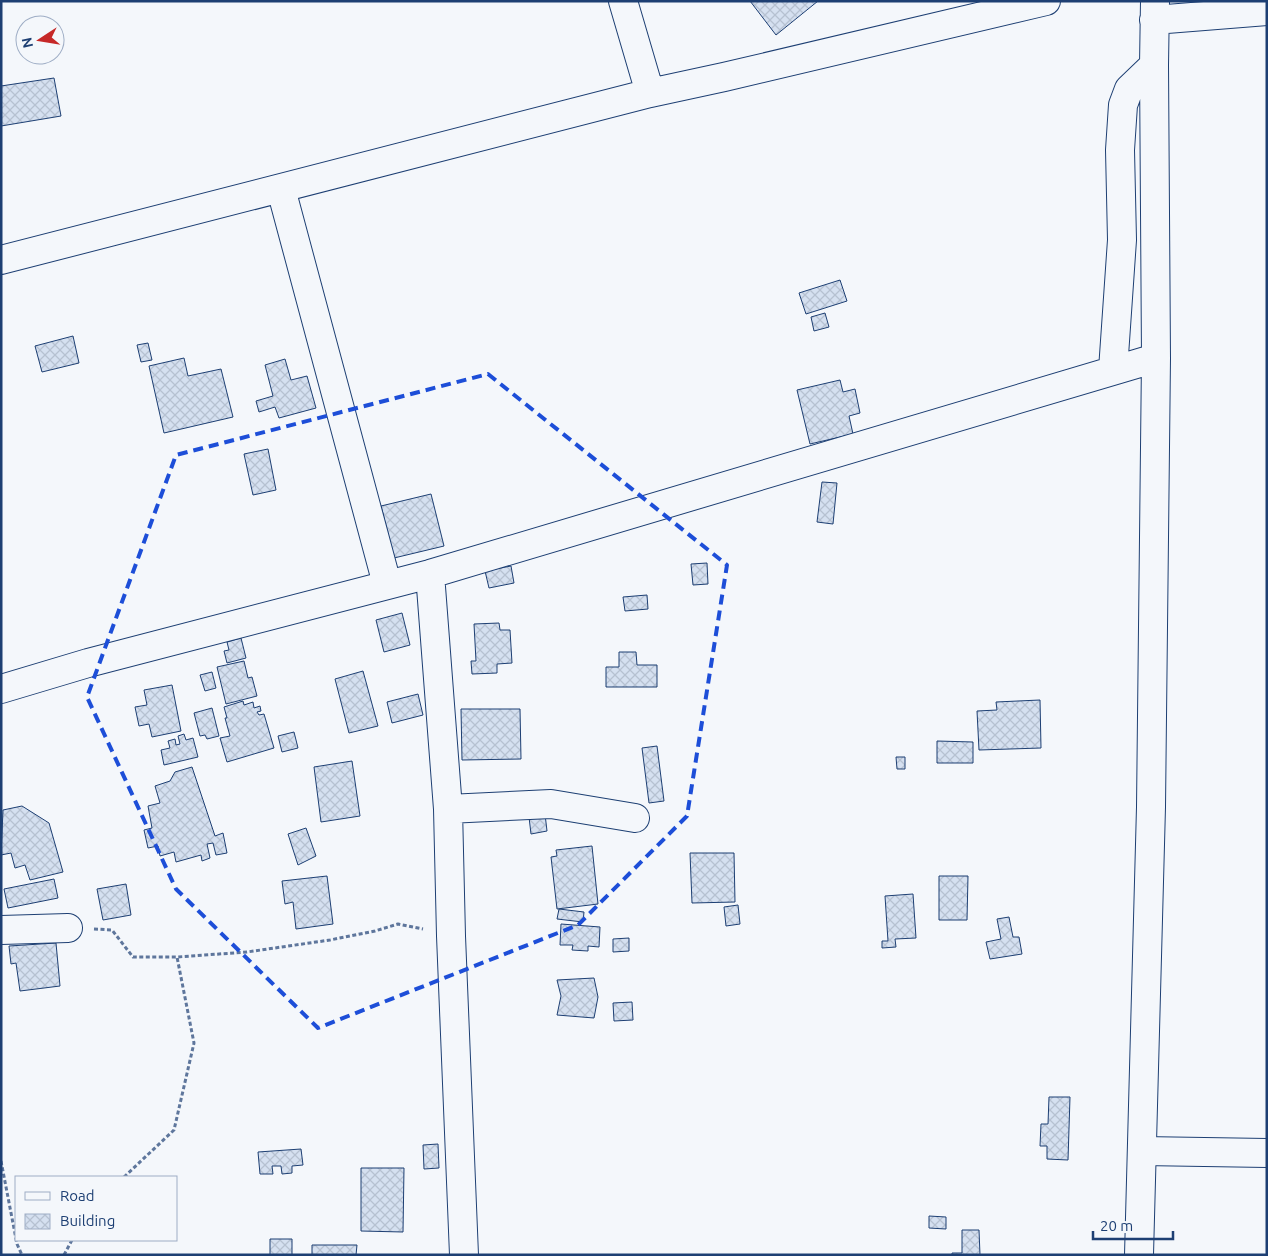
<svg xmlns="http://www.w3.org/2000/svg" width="1268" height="1256" font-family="Ubuntu,sans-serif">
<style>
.building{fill:url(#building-cross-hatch);stroke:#1d3f73}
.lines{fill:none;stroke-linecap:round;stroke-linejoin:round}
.minor-casing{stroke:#1d3f73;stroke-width:30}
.path{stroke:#5e769c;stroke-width:3;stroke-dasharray:4 2.5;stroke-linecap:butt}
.minor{stroke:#f4f7fb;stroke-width:28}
.marked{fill:none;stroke:#1d4ed8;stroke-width:4;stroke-dasharray:10 6;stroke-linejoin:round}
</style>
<defs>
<pattern id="building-cross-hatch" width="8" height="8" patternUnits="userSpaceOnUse" patternTransform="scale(1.25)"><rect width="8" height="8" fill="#d5e0f0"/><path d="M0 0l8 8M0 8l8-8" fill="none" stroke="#b6c1d1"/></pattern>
</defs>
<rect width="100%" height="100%" fill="#f4f7fb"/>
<path class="building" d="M 750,1 L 818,1 L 776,35 Z
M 54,78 L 61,116 L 1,126 L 1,86 Z
M 840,280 L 847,301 L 806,314 L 799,293 Z
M 825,313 L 829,327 L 814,331 L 811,317 Z
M 73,336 L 79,363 L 42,372 L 35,346 Z
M 148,343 L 152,360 L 141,362 L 137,345 Z
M 184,358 L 188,376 L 221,369 L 233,417 L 164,433 L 149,366 Z
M 285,359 L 291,380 L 307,376 L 316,408 L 279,418 L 275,407 L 259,412 L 256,401 L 273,396 L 265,365 Z
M 840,380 L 843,392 L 855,389 L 860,413 L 849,416 L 853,434 L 810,444 L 797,390 Z
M 268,449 L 276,490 L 253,495 L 244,454 Z
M 822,482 L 837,483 L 833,524 L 817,522 Z
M 431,494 L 444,546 L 394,558 L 381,506 Z
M 707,563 L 708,584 L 693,585 L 691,564 Z
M 511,566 L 514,583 L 489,588 L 485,571 Z
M 647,595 L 648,609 L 625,611 L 623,597 Z
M 402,613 L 410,645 L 384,652 L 376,620 Z
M 499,623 L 500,630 L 510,630 L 512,663 L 497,664 L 497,673 L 472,674 L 471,661 L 476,661 L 474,624 Z
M 241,638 L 246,658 L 227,663 L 224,651 L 229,650 L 227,642 Z
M 619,652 L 636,652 L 637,665 L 657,665 L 657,687 L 606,687 L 606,667 L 619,667 Z
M 244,661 L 248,678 L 252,677 L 257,696 L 226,704 L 217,667 Z
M 363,671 L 378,726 L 349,733 L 335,679 Z
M 212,672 L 216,688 L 205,691 L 200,675 Z
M 172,685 L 181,731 L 152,737 L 149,724 L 139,726 L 135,707 L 147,705 L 144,690 Z
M 418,694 L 423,715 L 392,723 L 387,702 Z
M 1040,700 L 1041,748 L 979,750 L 977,711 L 997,710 L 996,702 Z
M 243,701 L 244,705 L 253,702 L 254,708 L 260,706 L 261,711 L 257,712 L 259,715 L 264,714 L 274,748 L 227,762 L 220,738 L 230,736 L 225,718 L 227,718 L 224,707 Z
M 212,708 L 219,736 L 207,739 L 205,735 L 200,736 L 194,713 Z
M 461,709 L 520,709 L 521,759 L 462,760 Z
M 294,732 L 298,748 L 282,752 L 278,736 Z
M 184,734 L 186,740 L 193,738 L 198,757 L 164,765 L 161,750 L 170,748 L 168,741 L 175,739 L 176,745 L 180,744 L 178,736 Z
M 937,741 L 973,742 L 973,763 L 937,763 Z
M 657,746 L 664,801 L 649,803 L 642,748 Z
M 896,757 L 905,757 L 905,769 L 897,769 Z
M 352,761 L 360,816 L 321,822 L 314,767 Z
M 192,767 L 215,836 L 223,833 L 227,853 L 216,855 L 213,843 L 207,844 L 210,858 L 202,861 L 201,855 L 176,862 L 174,852 L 160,856 L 158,846 L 148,848 L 144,830 L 152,828 L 148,806 L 160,803 L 155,786 L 170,781 L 175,772 Z
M 22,806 L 49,823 L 63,872 L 30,880 L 25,865 L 15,868 L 11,853 L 1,855 L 3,810 Z
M 545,814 L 547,831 L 531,834 L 529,817 Z
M 306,828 L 316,856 L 298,865 L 288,834 Z
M 592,846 L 598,904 L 557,909 L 551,857 L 557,856 L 556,850 Z
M 690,853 L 734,853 L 735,902 L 692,903 Z
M 327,876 L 333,924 L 296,929 L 293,902 L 285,904 L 282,881 Z
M 939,876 L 968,876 L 967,920 L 939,920 Z
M 54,879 L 58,898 L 8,908 L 4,889 Z
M 126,884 L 131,915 L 103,920 L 97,889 Z
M 913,894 L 916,938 L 895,939 L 896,947 L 882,948 L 882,941 L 888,941 L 885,896 Z
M 738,905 L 740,924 L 726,926 L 724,907 Z
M 559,909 L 584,912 L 583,922 L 557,919 Z
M 1009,917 L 1013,937 L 1019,937 L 1022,954 L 990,959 L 986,942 L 1001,939 L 997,919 Z
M 561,924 L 600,927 L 599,947 L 588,946 L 588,951 L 572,950 L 573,945 L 560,945 Z
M 629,938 L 629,951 L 613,952 L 613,939 Z
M 56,943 L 60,986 L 20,991 L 16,963 L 11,964 L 9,946 Z
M 594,978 L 598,997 L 594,1018 L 557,1015 L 561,996 L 557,980 Z
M 632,1002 L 633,1020 L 614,1021 L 613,1003 Z
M 1049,1097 L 1070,1097 L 1068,1160 L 1047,1159 L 1047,1146 L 1040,1146 L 1041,1124 L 1048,1124 Z
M 438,1144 L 439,1168 L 424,1169 L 423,1145 Z
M 301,1149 L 303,1165 L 292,1166 L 292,1173 L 282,1174 L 281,1166 L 272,1166 L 273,1174 L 260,1174 L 258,1152 Z
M 361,1168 L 404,1168 L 403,1232 L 361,1231 Z
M 929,1216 L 946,1217 L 946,1229 L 929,1228 Z
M 962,1230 L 979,1230 L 980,1255 L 952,1255 L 952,1253 L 962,1253 Z
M 270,1239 L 292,1239 L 292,1255 L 270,1255 Z
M 312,1245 L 357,1245 L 356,1255 L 312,1255 Z"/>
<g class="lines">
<defs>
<path id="minor" d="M 623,1 L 650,93
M 1154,20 L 1267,11
M 281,189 L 387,584
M 1,260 L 650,93 L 724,77 L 1046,1
M 1113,370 L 1122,240 L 1120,150 L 1123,105 L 1129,89 L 1154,65
M 430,574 L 448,809 L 451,936 L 464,1255
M 1,689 L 88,663 L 430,574 L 1156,358
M 448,809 L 551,804 L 635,818
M 1,930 L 68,928
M 1142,1151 L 1267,1153
M 1139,1255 L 1151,807 L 1156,358 L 1154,65 L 1155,1"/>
</defs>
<use href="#minor" class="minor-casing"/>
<path class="path" d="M 94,929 L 112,930 L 133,957 L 177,957 L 247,952 L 330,940 L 375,931 L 398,924 L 423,929
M 1,1161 L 17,1244 L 22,1255
M 124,1177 L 174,1130 L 194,1043 L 177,957
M 64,1255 L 72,1240"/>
<use href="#minor" class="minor"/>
</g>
<path class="marked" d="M 488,374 L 727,565 L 687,816 L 578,925 L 318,1028 L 176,889 L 87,697 L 176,455 Z"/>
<rect width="1268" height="1256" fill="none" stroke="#1d3f73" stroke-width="5"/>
<rect x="15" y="1176" width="162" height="65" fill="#f4f7fb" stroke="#9eadc5"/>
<rect x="25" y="1192" width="25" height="8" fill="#f4f7fb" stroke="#9eadc5"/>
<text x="60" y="1201" font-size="15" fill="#1d3f73">Road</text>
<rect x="25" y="1214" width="25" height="15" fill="url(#building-cross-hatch)" stroke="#9eadc5"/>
<text x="60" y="1226" font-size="15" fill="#1d3f73">Building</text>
<g transform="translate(40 40) rotate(258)"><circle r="24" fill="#f4f7fb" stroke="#9eadc5"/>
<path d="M0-4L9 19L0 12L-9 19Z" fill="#c62828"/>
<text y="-8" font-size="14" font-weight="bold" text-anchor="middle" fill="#1d3f73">N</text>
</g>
<path d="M1093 1231v8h80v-8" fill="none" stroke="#1d3f73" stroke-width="2.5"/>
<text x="1100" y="1231" font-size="15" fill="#1d3f73" stroke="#f4f7fb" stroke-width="4" paint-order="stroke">20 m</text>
</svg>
